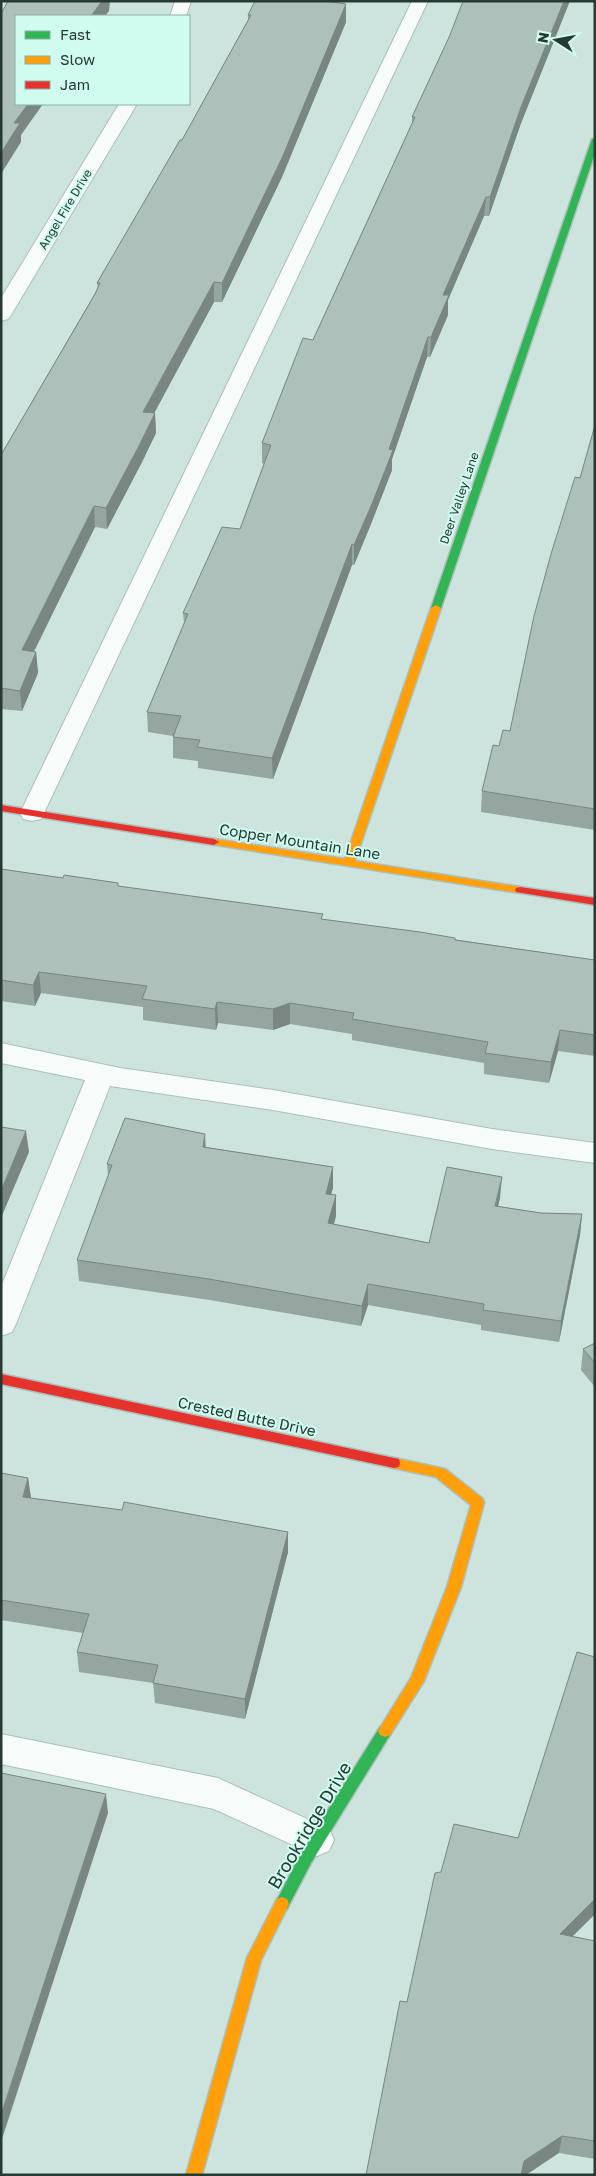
<svg xmlns="http://www.w3.org/2000/svg" width="596" height="2176" font-family="'Golos Text',sans-serif">
<style>
.lines{fill:none;stroke-linecap:round;stroke-linejoin:round}
.lane-casing{stroke:#acbfb9;stroke-width:2}
.street-casing{stroke:#acbfb9;stroke-width:2}
.fast-casing{stroke:#acbfb9;stroke-width:3}
.slow-casing{stroke:#acbfb9;stroke-width:3}
.jam-casing{stroke:#acbfb9;stroke-width:3}
.lane{fill:#f7fbfa;fill-rule:evenodd}
.street{fill:#f7fbfa;fill-rule:evenodd}
.fast{fill:#30b455;fill-rule:evenodd}
.slow{fill:#ff9f0a;fill-rule:evenodd}
.jam{fill:#e5322d;fill-rule:evenodd}
.wall{fill:#95a5a0}
.shaded-wall{fill:#798682}
.building{fill:#adc0ba;stroke:#798682}
.labels{text-anchor:middle;dominant-baseline:central;stroke-width:4;stroke-linejoin:round;paint-order:stroke}
.far-street-label{font-size:12px;fill:#273933;stroke:#cffcef}
.street-label{font-size:15px;fill:#273933;stroke:#cffcef}
.near-street-label{font-size:18px;fill:#273933;stroke:#cffcef}
</style>
<rect width="100%" height="100%" fill="#cce4dd"/>
<g class="lines">
<defs>
<path id="lane" d="M 412,1 L 428,1 L 44,813 L 41,819 L 32,821 L 23,819 L 20,813 Z
M 1,1043 L 120,1068 L 273,1090 L 492,1129 L 595,1143 L 595,1163 L 492,1149 L 273,1110 L 110,1086 L 16,1324 L 12,1332 L 1,1336 L 1,1287 L 85,1080 L 1,1063 Z
M 1,1734 L 218,1778 L 329,1829 L 334,1840 L 329,1851 L 317,1856 L 214,1809 L 1,1764 Z"/>
<path id="street" d="M 175,1 L 191,1 L 186,16 L 170,16 Z
M 119,104 L 137,104 L 11,315 L 8,319 L 1,321 L 1,298 Z"/>
<path id="fast" d="M 592,139 L 595,139 L 595,153 L 441,608 L 439,610 L 433,610 L 431,608 Z
M 385,1725 L 390,1727 L 392,1731 L 390,1735 L 311,1863 L 287,1909 L 282,1911 L 277,1909 L 275,1904 L 301,1853 L 380,1727 Z"/>
<path id="slow" d="M 436,605 L 441,608 L 355,861 L 520,887 L 524,888 L 525,890 L 524,892 L 520,893 L 210,844 L 209,842 L 210,840 L 214,839 L 345,859 L 431,608 Z
M 394,1458 L 445,1469 L 483,1499 L 484,1503 L 461,1587 L 424,1681 L 390,1735 L 385,1737 L 380,1735 L 378,1731 L 411,1678 L 447,1587 L 471,1505 L 436,1477 L 389,1467 L 388,1463 L 389,1459 Z
M 282,1897 L 287,1899 L 289,1904 L 261,1960 L 202,2175 L 186,2175 L 247,1958 L 277,1899 Z"/>
<path id="jam" d="M 1,805 L 214,839 L 219,842 L 214,845 L 1,811 Z
M 520,887 L 595,898 L 595,905 L 516,892 L 515,890 L 516,888 Z
M 1,1374 L 394,1458 L 399,1459 L 400,1463 L 399,1467 L 394,1468 L 1,1384 Z"/>
</defs>
<use href="#lane" class="lane-casing"/>
<use href="#street" class="street-casing"/>
<use href="#fast" class="fast-casing"/>
<use href="#slow" class="slow-casing"/>
<use href="#jam" class="jam-casing"/>
<use href="#lane" class="lane"/>
<use href="#street" class="street"/>
<use href="#fast" class="fast"/>
<use href="#slow" class="slow"/>
<use href="#jam" class="jam"/>
</g>
<path class="wall" d="M 333,3 L 346,22 L 282,177 L 222,302 L 214,302 L 154,413 L 155,413 L 156,433 L 141,464 L 107,529 L 95,527 L 34,652 L 36,652 L 38,673 L 22,711 L 1,709 L 1,455 L 98,288 L 97,283 L 182,140 L 248,20 L 248,15 Z
M 412,117 L 520,126 L 489,216 L 484,216 L 448,300 L 448,315 L 430,357 L 427,357 L 392,459 L 392,470 L 371,524 L 354,565 L 352,565 L 273,779 L 198,768 L 198,761 L 173,758 L 173,736 L 148,732 L 147,712 L 184,623 L 183,613 L 240,529 L 264,464 L 262,463 L 262,443 L 313,340 L 412,123 Z
M 595,425 L 595,830 L 481,812 L 482,791 L 499,746 L 510,731 Z
M 1,869 L 118,886 L 323,920 L 595,960 L 595,1056 L 558,1051 L 549,1083 L 484,1074 L 484,1063 L 352,1040 L 352,1034 L 290,1024 L 273,1030 L 218,1023 L 216,1030 L 143,1020 L 143,1007 L 41,993 L 35,1006 L 1,1001 Z
M 205,1147 L 333,1167 L 333,1188 L 331,1194 L 336,1195 L 336,1216 L 334,1224 L 429,1243 L 500,1198 L 498,1206 L 541,1213 L 582,1214 L 580,1235 L 559,1342 L 481,1330 L 481,1325 L 368,1305 L 361,1326 L 210,1300 L 79,1281 L 77,1260 L 108,1176 L 107,1164 Z
M 595,1343 L 595,1387 L 581,1370 L 583,1349 Z
M 1,1473 L 28,1478 L 31,1498 L 288,1532 L 288,1552 L 245,1719 L 155,1703 L 153,1683 L 79,1672 L 77,1652 L 83,1633 L 1,1620 Z
M 595,1914 L 572,1936 L 595,1941 L 595,2159 L 559,2153 L 407,2002 Z"/>
<path class="shaded-wall" d="M 102,1 L 110,1 L 109,11 L 105,16 L 91,16 Z
M 564,1 L 570,1 L 520,126 L 489,216 L 490,197 L 521,107 Z
M 346,4 L 346,22 L 282,177 L 222,302 L 222,283 Z
M 28,104 L 43,104 L 21,135 L 21,142 L 1,174 L 1,153 L 14,123 Z
M 486,197 L 484,216 L 448,300 L 448,315 L 430,357 L 431,337 L 443,295 Z
M 214,282 L 214,302 L 144,432 L 143,412 Z
M 428,337 L 427,357 L 392,459 L 392,470 L 371,524 L 354,565 L 354,545 L 389,449 Z
M 155,413 L 156,433 L 141,464 L 107,529 L 106,508 Z
M 94,506 L 95,527 L 24,671 L 22,650 Z
M 352,544 L 352,565 L 273,779 L 272,758 Z
M 36,652 L 38,673 L 22,711 L 20,691 Z
M 39,972 L 41,993 L 35,1006 L 33,985 Z
M 217,1002 L 218,1023 L 216,1030 L 215,1009 Z
M 290,1003 L 290,1024 L 273,1030 L 273,1009 Z
M 560,1030 L 558,1051 L 549,1083 L 551,1062 Z
M 26,1131 L 29,1152 L 1,1218 L 1,1191 Z
M 205,1134 L 206,1155 L 203,1147 Z
M 333,1167 L 333,1188 L 325,1215 L 326,1194 Z
M 502,1177 L 500,1198 L 493,1227 L 495,1206 Z
M 336,1195 L 336,1216 L 328,1244 L 328,1223 Z
M 582,1214 L 580,1235 L 559,1342 L 561,1321 Z
M 368,1284 L 368,1305 L 361,1326 L 362,1306 Z
M 28,1478 L 31,1498 L 23,1497 Z
M 288,1532 L 288,1552 L 245,1719 L 245,1699 Z
M 106,1794 L 108,1813 L 1,2142 L 1,2115 Z
M 595,1899 L 595,1914 L 557,1952 L 560,1934 Z
M 562,2136 L 559,2153 L 526,2175 L 521,2175 L 524,2161 Z"/>
<path class="building" d="M 8,1 L 102,1 L 91,16 L 16,16 L 16,104 L 28,104 L 14,123 L 20,123 L 1,153 L 1,14 Z
M 255,1 L 324,1 L 346,4 L 282,158 L 222,283 L 214,282 L 143,412 L 155,413 L 140,444 L 106,508 L 94,506 L 22,650 L 36,652 L 20,691 L 1,688 L 1,455 L 95,294 L 100,283 L 97,283 L 180,140 L 182,140 L 251,15 L 248,15 Z
M 463,1 L 564,1 L 521,107 L 490,197 L 486,197 L 443,295 L 449,295 L 431,337 L 428,337 L 389,449 L 393,450 L 372,504 L 354,545 L 352,544 L 272,758 L 197,747 L 200,740 L 173,737 L 181,716 L 147,712 L 188,614 L 183,613 L 222,527 L 240,529 L 271,445 L 262,443 L 303,338 L 313,340 L 415,117 L 412,117 L 450,35 Z
M 595,425 L 595,809 L 482,791 L 493,745 L 499,746 L 503,730 L 510,731 L 534,616 L 551,554 L 575,477 L 580,478 Z
M 1,869 L 63,878 L 64,875 L 118,883 L 118,886 L 323,914 L 321,919 L 420,932 L 455,938 L 455,940 L 595,960 L 595,1035 L 560,1030 L 551,1062 L 485,1053 L 488,1042 L 352,1019 L 354,1013 L 290,1003 L 273,1009 L 217,1002 L 215,1009 L 142,999 L 147,986 L 39,972 L 33,985 L 1,980 Z
M 125,1118 L 205,1134 L 203,1147 L 333,1167 L 326,1194 L 336,1195 L 328,1223 L 429,1243 L 447,1167 L 502,1177 L 495,1206 L 541,1213 L 582,1214 L 561,1321 L 483,1310 L 484,1304 L 368,1284 L 362,1306 L 209,1279 L 77,1260 L 112,1165 L 107,1164 Z
M 1,1127 L 26,1131 L 1,1191 Z
M 595,1343 L 595,1363 L 583,1349 Z
M 1,1473 L 28,1478 L 23,1497 L 122,1510 L 124,1502 L 288,1532 L 245,1699 L 153,1683 L 158,1665 L 77,1652 L 89,1614 L 1,1600 Z
M 577,1652 L 595,1657 L 595,1899 L 560,1934 L 595,1941 L 595,2141 L 562,2136 L 524,2161 L 521,2175 L 366,2175 L 400,2001 L 407,2002 L 435,1873 L 441,1872 L 454,1824 L 518,1838 Z
M 1,1773 L 106,1794 L 1,2115 Z"/>
<g class="labels">
<g class="far-street-label">
<text transform="translate(65 209) rotate(-59)">Angel Fire Drive</text>
<text transform="translate(459 498) rotate(-71)">Deer Valley Lane</text>
</g>
<g class="street-label">
<text transform="translate(300 841) rotate(9)">Copper Mountain Lane</text>
<text transform="translate(247 1416) rotate(12)">Crested Butte Drive</text>
</g>
<g class="near-street-label">
<text transform="translate(309 1825) rotate(-59)">Brookridge Drive</text>
</g>
</g>
<rect width="596" height="2176" fill="none" stroke="#273933" stroke-width="5"/>
<rect x="15" y="15" width="175" height="90" fill="#cffcef" stroke="#8caea4"/>
<rect x="25" y="31" width="25" height="8" fill="#30b455" stroke="#8caea4"/>
<text x="60" y="40" font-size="15" fill="#273933">Fast</text>
<rect x="25" y="56" width="25" height="8" fill="#ff9f0a" stroke="#8caea4"/>
<text x="60" y="65" font-size="15" fill="#273933">Slow</text>
<rect x="25" y="81" width="25" height="8" fill="#e5322d" stroke="#8caea4"/>
<text x="60" y="90" font-size="15" fill="#273933">Jam</text>
<g transform="translate(556 40) rotate(281)" stroke="#cffcef" stroke-width="4" paint-order="stroke">
<path d="M0-4L9 19L0 12L-9 19Z" fill="#273933"/>
<text y="-8" font-size="14" font-weight="bold" text-anchor="middle" fill="#273933">N</text>
</g>
</svg>
